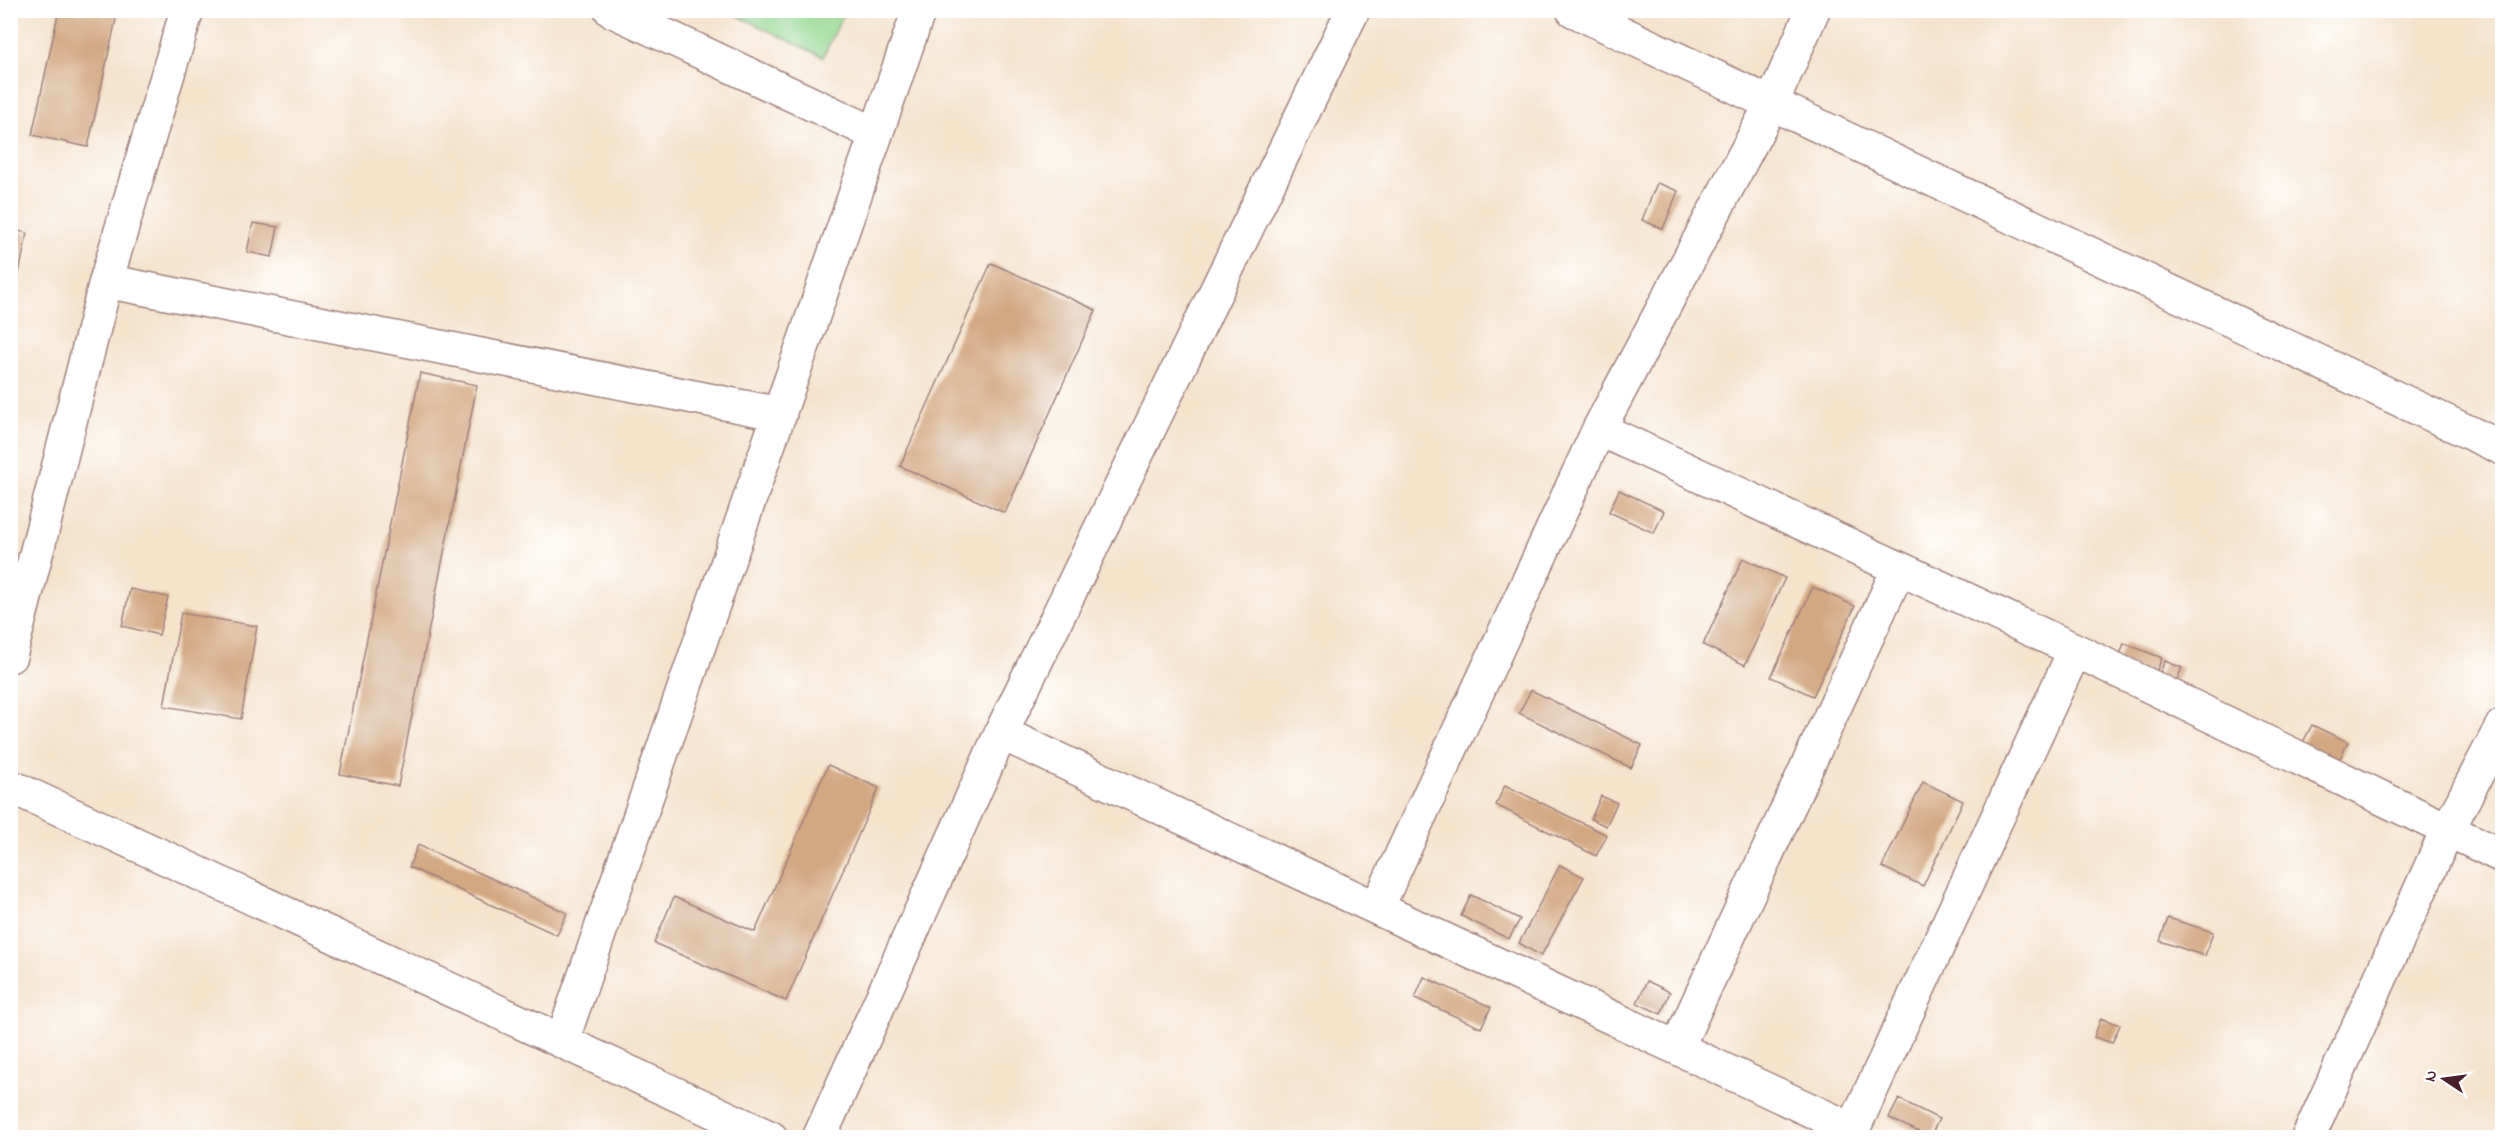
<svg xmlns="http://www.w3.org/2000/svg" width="2513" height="1148" font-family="'Indie Flower',sans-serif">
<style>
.pitch{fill:#94d790;stroke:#6f7b5e;stroke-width:1.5}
.building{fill:#d2a883}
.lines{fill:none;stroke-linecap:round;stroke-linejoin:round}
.minor-casing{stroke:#a0817c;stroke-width:36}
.minor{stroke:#fff;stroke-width:33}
</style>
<rect width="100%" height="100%" fill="#fff"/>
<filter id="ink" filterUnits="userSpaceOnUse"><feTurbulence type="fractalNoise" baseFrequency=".0167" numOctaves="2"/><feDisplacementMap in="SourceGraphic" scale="12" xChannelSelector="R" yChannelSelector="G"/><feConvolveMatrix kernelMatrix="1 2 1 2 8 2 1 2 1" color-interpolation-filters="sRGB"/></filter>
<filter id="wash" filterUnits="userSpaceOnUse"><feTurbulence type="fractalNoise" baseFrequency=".008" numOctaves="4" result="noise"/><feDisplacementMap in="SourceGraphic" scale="24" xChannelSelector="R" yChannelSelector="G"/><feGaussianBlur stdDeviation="1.35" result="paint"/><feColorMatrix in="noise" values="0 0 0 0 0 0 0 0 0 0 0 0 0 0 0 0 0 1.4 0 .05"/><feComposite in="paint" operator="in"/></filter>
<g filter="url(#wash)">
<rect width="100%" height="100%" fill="#f5e3cc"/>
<path class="pitch" d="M 728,11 L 845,11 L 823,57 Z"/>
<g id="blocks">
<path class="building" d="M 59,10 L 118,10 L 88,147 L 32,135 Z
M 1657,183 L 1678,191 L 1663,229 L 1642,220 Z
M 253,223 L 278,227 L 272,257 L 247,252 Z
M 10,229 L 27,233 L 12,309 L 10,308 Z
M 991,263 L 1096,310 L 1005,513 L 900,466 Z
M 420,373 L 477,385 L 398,786 L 340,774 Z
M 1619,490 L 1664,511 L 1654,533 L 1609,512 Z
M 1743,558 L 1785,578 L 1745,665 L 1703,645 Z
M 1813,587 L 1855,606 L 1813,696 L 1771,677 Z
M 130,589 L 168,597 L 159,635 L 122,626 Z
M 181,613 L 257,626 L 241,719 L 164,706 Z
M 2124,643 L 2162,658 L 2155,675 L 2118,661 Z
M 2165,661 L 2182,668 L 2175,684 L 2158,677 Z
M 1531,690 L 1642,745 L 1631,768 L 1519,713 Z
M 2312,725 L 2348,742 L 2338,762 L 2302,744 Z
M 828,765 L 879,788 L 786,1001 L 654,943 L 674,897 L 755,932 Z
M 1923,782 L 1963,801 L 1923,886 L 1882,867 Z
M 1505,785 L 1607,835 L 1596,856 L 1496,805 Z
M 1601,796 L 1617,803 L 1606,826 L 1591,819 Z
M 418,845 L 567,913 L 557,935 L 409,867 Z
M 1560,865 L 1584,877 L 1541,956 L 1519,943 Z
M 1471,895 L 1520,919 L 1509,939 L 1461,916 Z
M 2168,918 L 2213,932 L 2205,956 L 2160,941 Z
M 1424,977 L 1491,1007 L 1481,1028 L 1415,998 Z
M 1647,981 L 1670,992 L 1661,1014 L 1637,1003 Z
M 2101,1018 L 2120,1025 L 2112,1043 L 2094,1037 Z
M 1899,1099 L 1939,1119 L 1930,1137 L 1889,1118 Z"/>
</g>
</g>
<g filter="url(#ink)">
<use href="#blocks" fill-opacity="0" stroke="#a0817c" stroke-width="1.5"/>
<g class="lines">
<defs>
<path id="minor" d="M 611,10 L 876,134
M 1573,10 L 2502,448
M 106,281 L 780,414
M 1599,429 L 2075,650 L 2502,856
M 10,656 L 106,281 L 187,10
M 1001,733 L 1853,1130
M 10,786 L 771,1138
M 1377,908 L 1599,429 L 1772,103 L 1813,10
M 562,1041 L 919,10
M 1677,1048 L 1899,568
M 819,1138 L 1001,733 L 1353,10
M 1849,1138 L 2075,650
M 2308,1138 L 2447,831 L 2502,726"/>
</defs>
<use href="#minor" class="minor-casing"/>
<use href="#minor" class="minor"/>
</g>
</g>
<rect width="2513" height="1148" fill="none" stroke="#fff" stroke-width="36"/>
<g transform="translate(2444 1079) rotate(283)" stroke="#ffffff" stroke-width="4.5" paint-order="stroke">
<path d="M0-4.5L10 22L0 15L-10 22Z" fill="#4a1f2b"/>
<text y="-9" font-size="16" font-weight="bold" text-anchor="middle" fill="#4a1f2b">N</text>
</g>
</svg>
